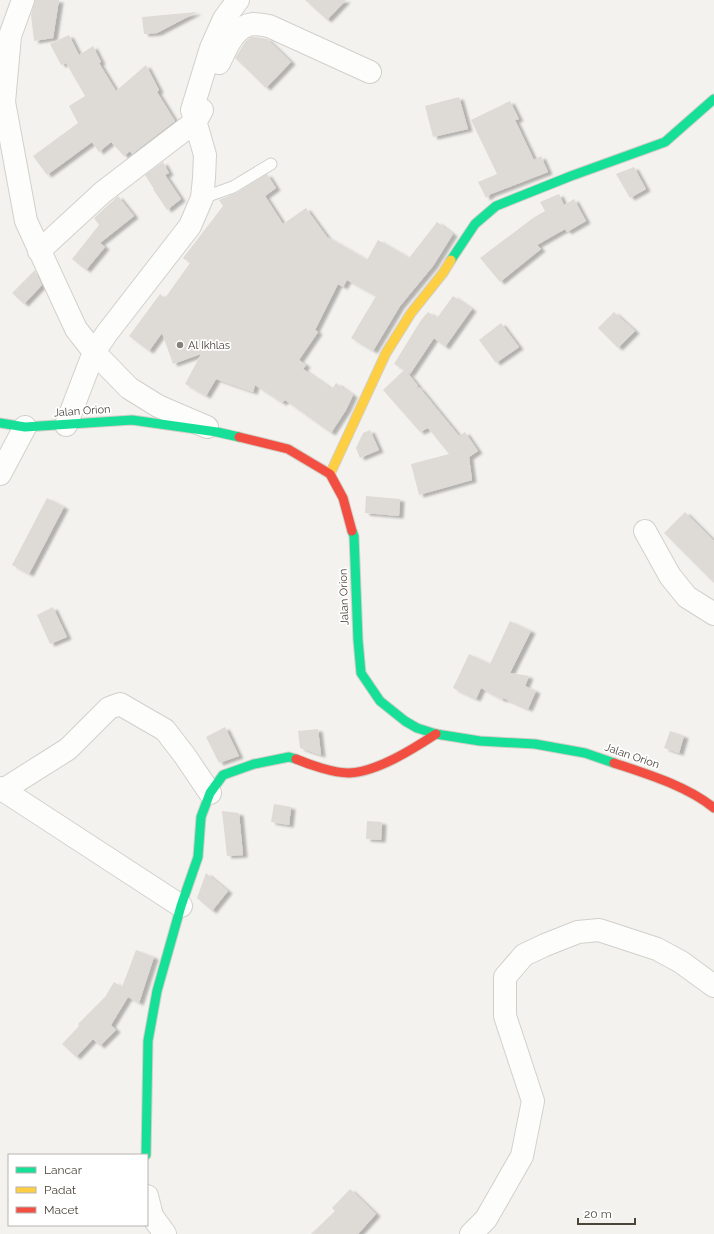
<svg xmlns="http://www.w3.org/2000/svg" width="714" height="1234" font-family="Raleway,sans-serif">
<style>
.building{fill:#dedbd6;filter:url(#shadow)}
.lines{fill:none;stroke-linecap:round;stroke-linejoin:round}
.lane-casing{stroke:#d2d0cb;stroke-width:13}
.street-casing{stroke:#d2d0cb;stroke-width:24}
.fast-casing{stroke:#d3cfc5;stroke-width:11}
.slow-casing{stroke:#d3cfc5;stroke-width:11}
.jam-casing{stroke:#d3cfc5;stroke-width:11}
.lane{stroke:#fdfdfc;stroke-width:11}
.street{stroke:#fdfdfc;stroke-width:22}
.fast{stroke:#16e098;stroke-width:9}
.slow{stroke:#ffcf43;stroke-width:9}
.jam{stroke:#f24e42;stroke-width:9}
.poi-dot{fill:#868178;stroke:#fff;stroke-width:1.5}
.labels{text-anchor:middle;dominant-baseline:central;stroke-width:3.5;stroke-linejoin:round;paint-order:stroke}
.poi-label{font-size:11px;fill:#4b4439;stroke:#fff;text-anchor:start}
.street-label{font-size:11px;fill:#4b4439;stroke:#fff}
</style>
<defs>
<filter id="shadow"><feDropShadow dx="4.5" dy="2.5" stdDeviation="1" flood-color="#0004"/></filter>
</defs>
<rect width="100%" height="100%" fill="#f4f2ee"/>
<path class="building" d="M 35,0 L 59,0 L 53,38 L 34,41 L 31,15 Z
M 305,0 L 346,0 L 327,20 Z
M 197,12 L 157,33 L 144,34 L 142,17 Z
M 69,35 L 79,55 L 93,46 L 101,62 L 99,63 L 116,91 L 146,65 L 159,90 L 157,92 L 175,121 L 132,154 L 130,151 L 124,156 L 111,142 L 99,152 L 92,142 L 47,175 L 33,156 L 78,123 L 69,106 L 85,96 L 66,63 L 61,65 L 50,44 Z
M 251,37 L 256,37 L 267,39 L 291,62 L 266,88 L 235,58 L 245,42 Z
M 459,97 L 468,129 L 433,137 L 425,106 Z
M 510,101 L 519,119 L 515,120 L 534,160 L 541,156 L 548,172 L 491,194 L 486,198 L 478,182 L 497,174 L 471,120 Z
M 163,162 L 169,173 L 165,175 L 181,199 L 167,210 L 153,189 L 154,189 L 145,175 Z
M 634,167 L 646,189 L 630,198 L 616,174 Z
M 267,174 L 276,188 L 265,196 L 283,224 L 306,208 L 327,237 L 367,260 L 378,240 L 409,258 L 437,222 L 453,234 L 433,266 L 400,306 L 373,351 L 351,338 L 376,296 L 347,280 L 343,287 L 338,284 L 315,330 L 318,332 L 299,360 L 306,365 L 303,369 L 332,389 L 336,383 L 353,395 L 346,410 L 331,433 L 285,400 L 282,403 L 255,385 L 253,392 L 216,379 L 206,396 L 185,384 L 201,354 L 173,364 L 162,333 L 149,351 L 129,336 L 160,294 L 165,298 L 190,263 L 183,258 L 223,206 L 219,200 L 236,193 Z
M 559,194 L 564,205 L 574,199 L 586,221 L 567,232 L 565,229 L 537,245 L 541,249 L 500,282 L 480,258 L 533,218 L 545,211 L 540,202 Z
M 118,196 L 134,216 L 100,243 L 105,247 L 86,270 L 72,259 L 99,225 L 94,218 Z
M 35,270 L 42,285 L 24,304 L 12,293 Z
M 453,296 L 472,309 L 445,347 L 434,338 L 410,374 L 407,372 L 418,386 L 416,389 L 419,387 L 459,436 L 465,432 L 478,451 L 469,457 L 472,480 L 419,495 L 411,464 L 449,454 L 428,428 L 420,432 L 383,390 L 404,370 L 394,364 L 421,320 L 428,312 L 437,318 Z
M 614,312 L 635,331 L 618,348 L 598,328 Z
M 501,323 L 519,347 L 496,363 L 479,340 Z
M 370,430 L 379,450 L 360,458 L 356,448 L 363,433 Z
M 366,496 L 400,499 L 399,516 L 365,513 Z
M 47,498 L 64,507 L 29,574 L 12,565 Z
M 685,512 L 714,541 L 714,583 L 664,533 Z
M 53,607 L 67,637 L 50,644 L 37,615 Z
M 510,621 L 531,631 L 510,673 L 529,676 L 525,686 L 536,691 L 528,709 L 503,698 L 503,700 L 481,688 L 476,699 L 453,688 L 469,654 L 490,664 Z
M 225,727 L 239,756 L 219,763 L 206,737 Z
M 318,729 L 321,755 L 300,748 L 298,731 Z
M 670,731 L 684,736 L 679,753 L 664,748 Z
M 274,804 L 291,807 L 289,825 L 271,822 Z
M 222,811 L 239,813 L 243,855 L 227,856 Z
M 367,821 L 382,822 L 381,840 L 366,839 Z
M 206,873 L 228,891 L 212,911 L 197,898 Z
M 136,950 L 154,957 L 139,1003 L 128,997 L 111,1025 L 116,1030 L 100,1046 L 93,1039 L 76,1057 L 62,1044 L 79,1026 L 78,1024 L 105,997 L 114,982 L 122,987 Z
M 350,1189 L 376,1214 L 358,1234 L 311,1234 L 335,1211 L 332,1208 Z"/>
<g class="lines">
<defs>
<path id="lane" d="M 202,198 L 233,187 L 271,164"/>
<path id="street" d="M 23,0 L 10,36 L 4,102 L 26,221 L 76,329 L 94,352 L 129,388 L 158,406 L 207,427
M 219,63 C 226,49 234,26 253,24 C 258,24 263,25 269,26 L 370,72
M 39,251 L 103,192 L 196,121 L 202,110
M 66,425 L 94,352 L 107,333 L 190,226 L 202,198 L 204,178 L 205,155 L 192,110 L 211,48 L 224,19 L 238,0
M 0,474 L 25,427
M 645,531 L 670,576 L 687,597 L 714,614
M 0,788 L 181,906
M 3,790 L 68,749 L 109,708 L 120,704 L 165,730 L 185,756 L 210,793
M 147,1196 L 152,1216 L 165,1234
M 471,1234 L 486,1219 L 522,1156 L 533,1101 L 505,1016 L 505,977 L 524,955 L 545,945 L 578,932 L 599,930 L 657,949 L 681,962 L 714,986"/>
<path id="fast" d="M 451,260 L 475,224 L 496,206 L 571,176 L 665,142 L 714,99
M 0,423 L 25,427 L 132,420 L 217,432 L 239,437
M 352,531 L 354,536 L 358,640 L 361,673 L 380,701 L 405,721 L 417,728 L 436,734 L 480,741 L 535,744 L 585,753 L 614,763
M 146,1155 L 148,1041 L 157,991 L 181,906 L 198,857 L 201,817 L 210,793 L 223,775 L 254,764 L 289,757 L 296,759"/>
<path id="slow" d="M 330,474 L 386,353 L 411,313 L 443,273 L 451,260"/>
<path id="jam" d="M 239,437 L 288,449 L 330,474 L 343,498 L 352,531
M 296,759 C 310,765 334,773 349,773 C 377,772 413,749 436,734
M 614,763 C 647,774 687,786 714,808"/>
</defs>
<use href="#lane" class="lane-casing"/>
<use href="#street" class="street-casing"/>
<use href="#fast" class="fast-casing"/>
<use href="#slow" class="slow-casing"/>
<use href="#jam" class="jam-casing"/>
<use href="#lane" class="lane"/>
<use href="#street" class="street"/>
<use href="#fast" class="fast"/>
<use href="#slow" class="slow"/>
<use href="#jam" class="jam"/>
</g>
<circle class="poi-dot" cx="180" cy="345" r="4"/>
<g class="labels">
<g class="poi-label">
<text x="188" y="345">Al Ikhlas</text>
</g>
<g class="street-label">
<text transform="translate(82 411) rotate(-4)">Jalan Orion</text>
<text transform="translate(344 597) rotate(-92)">Jalan Orion</text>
<text transform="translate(632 756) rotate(19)">Jalan Orion</text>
</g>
</g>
<rect x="8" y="1154" width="140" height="72" fill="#ffffff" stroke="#b7b4b0"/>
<rect x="16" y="1167" width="20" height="6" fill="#16e098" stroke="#b7b4b0"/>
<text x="44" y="1174" font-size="12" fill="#4b4439">Lancar</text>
<rect x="16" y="1187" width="20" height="6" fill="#ffcf43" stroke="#b7b4b0"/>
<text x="44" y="1194" font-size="12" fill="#4b4439">Padat</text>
<rect x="16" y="1207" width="20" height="6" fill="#f24e42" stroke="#b7b4b0"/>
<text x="44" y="1214" font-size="12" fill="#4b4439">Macet</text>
<path d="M578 1218v6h57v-6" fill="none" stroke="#4b4439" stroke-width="2"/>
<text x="584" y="1218" font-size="12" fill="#4b4439" stroke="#ffffff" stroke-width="3" paint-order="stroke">20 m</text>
</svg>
